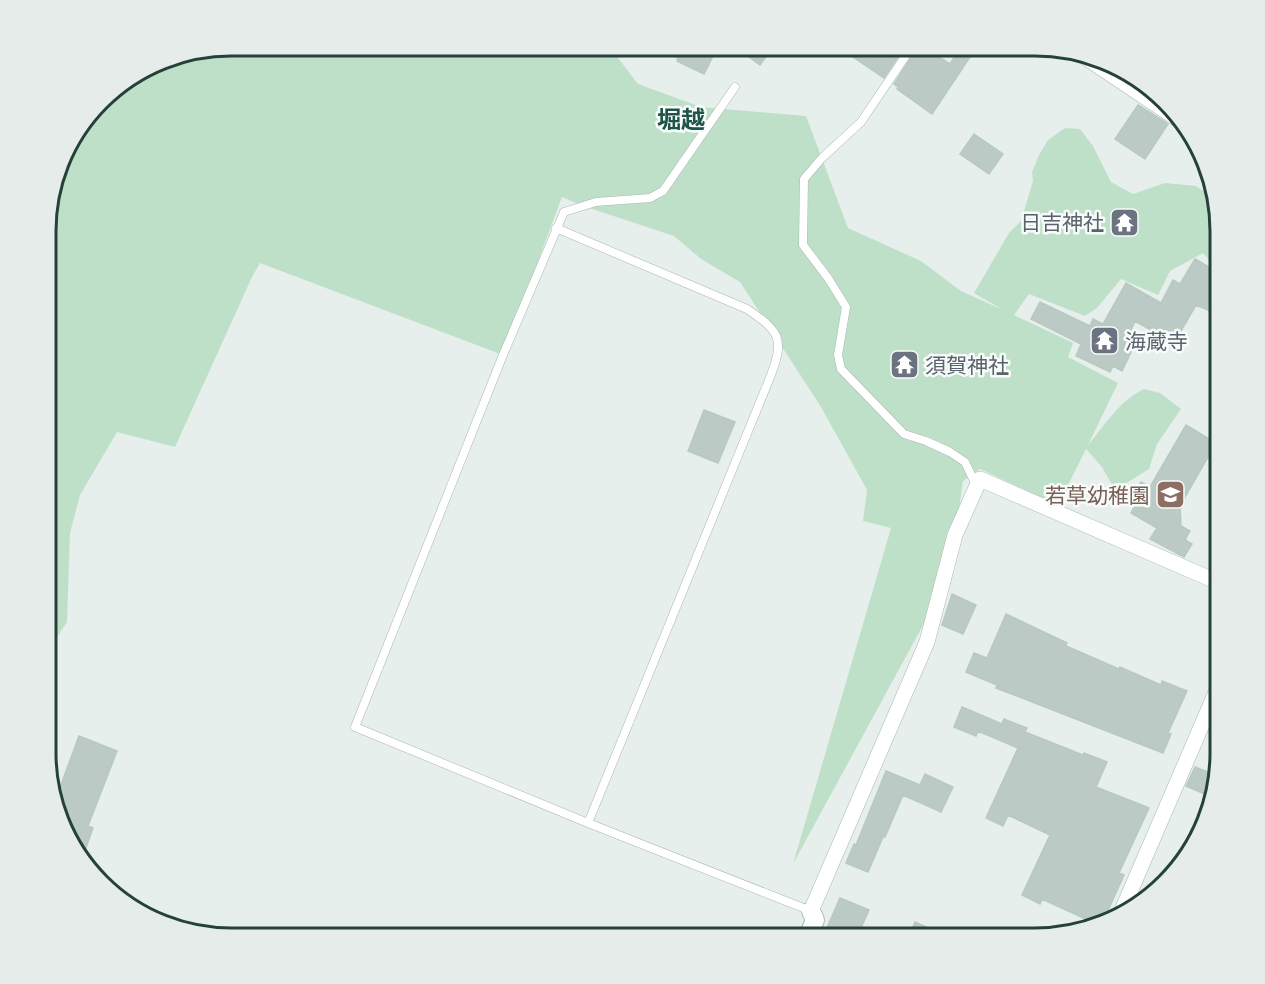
<svg xmlns="http://www.w3.org/2000/svg" width="1265" height="984" font-family="Manrope,'Noto Sans JP',sans-serif">
<style>
.green{fill:#bfe0c8}
.building{fill:#bbcac4;stroke:#b8c9c2;stroke-width:1.5}
.lines{fill:none;stroke-linecap:round;stroke-linejoin:round}
.lane-casing{stroke:#a8b8b2;stroke-width:9}
.street-casing{stroke:#a8b8b2;stroke-width:16}
.secondary-casing{stroke:#a4bbb3;stroke-width:20}
.lane{stroke:#fff;stroke-width:8}
.street{stroke:#fff;stroke-width:15}
.secondary{stroke:#fff;stroke-width:18}
.labels{text-anchor:middle;dominant-baseline:central;stroke-width:5;stroke-linejoin:round;paint-order:stroke}
.worship-label{font-size:21px;fill:#5b616d;stroke:#f7fbf9;text-anchor:start}
.education-label{font-size:21px;fill:#785e54;stroke:#f7fbf9;text-anchor:end}
.quarter-label{font-size:24px;font-weight:bold;fill:#1f5548;stroke:#f7fbf9}
.rim{fill:none;stroke:#24423a;stroke-width:3}
</style>
<rect width="100%" height="100%" fill="#e6efeb"/>
<path class="green" d="M 230,45 L 608,45 L 638,84 L 701,107 L 806,116 L 848,228 L 921,261 L 961,291 L 1003,310 L 974,293 L 1009,233 L 1021,221 L 1033,181 L 1032,172 L 1039,155 L 1048,140 L 1065,128 L 1080,129 L 1093,146 L 1111,182 L 1133,194 L 1165,183 L 1196,186 L 1213,198 L 1220,230 L 1220,272 L 1203,253 L 1170,271 L 1158,295 L 1121,279 L 1097,308 L 1085,316 L 1029,294 L 1014,315 L 1073,343 L 1068,357 L 1118,383 L 1088,445 C 1106,424 1119,401 1144,389 L 1160,393 L 1181,409 L 1157,444 L 1149,469 L 1115,490 L 1102,467 L 1086,449 L 1058,505 L 980,469 L 963,481 L 955,535 L 940,594 L 793,864 L 891,528 L 863,521 L 867,490 L 821,407 L 740,282 L 701,259 L 674,236 L 583,206 L 562,197 L 503,355 L 260,263 L 252,277 L 175,447 L 117,432 L 80,495 L 70,533 L 67,622 L 46,654 L 47,206 L 70,138 L 108,91 L 170,55 Z"/>
<path class="building" d="M 650,45 L 685,45 L 712,58 L 704,74 L 677,61 L 678,58 Z
M 733,45 L 764,45 L 771,50 L 760,65 Z
M 856,45 L 906,45 L 884,78 L 850,55 Z
M 919,45 L 922,45 L 950,64 L 962,45 L 978,45 L 932,114 L 897,89 L 898,87 L 894,84 Z
M 1138,105 L 1168,124 L 1145,159 L 1115,139 Z
M 974,134 L 1003,154 L 989,174 L 960,154 Z
M 1195,259 L 1216,271 L 1209,283 L 1220,287 L 1220,315 L 1196,305 L 1174,343 L 1135,321 L 1124,346 L 1132,350 L 1122,371 L 1113,366 L 1110,372 L 1076,356 L 1081,344 L 1031,319 L 1040,302 L 1090,326 L 1093,319 L 1103,324 L 1126,283 L 1161,303 L 1173,280 L 1180,284 Z
M 704,410 L 735,422 L 718,463 L 688,451 Z
M 1186,425 L 1216,443 L 1180,506 L 1181,526 L 1190,531 L 1185,540 L 1192,544 L 1184,557 L 1150,539 L 1157,528 L 1131,513 L 1137,502 L 1131,499 L 1141,482 L 1150,487 Z
M 952,594 L 976,605 L 963,634 L 942,625 Z
M 1006,614 L 1067,643 L 1066,646 L 1119,669 L 1120,667 L 1161,685 L 1162,681 L 1187,691 L 1168,733 L 1171,734 L 1163,753 L 996,688 L 997,685 L 966,672 L 974,653 L 987,658 Z
M 962,707 L 1002,724 L 1004,719 L 1027,728 L 1025,732 L 1083,755 L 1084,753 L 1107,762 L 1096,787 L 1149,808 L 1119,873 L 1124,875 L 1101,926 L 1042,899 L 1040,904 L 1022,895 L 1050,835 L 1008,815 L 1003,826 L 986,818 L 1018,748 L 978,731 L 976,736 L 954,727 Z
M 79,736 L 117,751 L 88,826 L 93,828 L 82,859 L 64,835 L 55,801 Z
M 1195,767 L 1215,775 L 1207,795 L 1186,786 Z
M 886,771 L 920,785 L 925,774 L 953,787 L 941,812 L 903,795 L 885,837 L 883,837 L 868,872 L 846,863 L 854,844 L 856,845 Z
M 840,898 L 869,910 L 856,939 L 822,939 Z
M 915,922 L 930,929 L 926,939 L 908,939 Z"/>
<g class="lines">
<defs>
<path id="lane" d="M 913,45 L 861,122 L 822,158 L 804,179 L 803,245 L 828,278 L 846,307 L 838,355 L 841,369 L 904,434 L 926,441 L 950,452 L 965,462 L 976,485
M 735,87 L 663,191 L 650,198 L 596,202 L 564,212 L 503,355 L 355,727 L 588,823 L 811,911
M 556,228 L 747,309 C 779,331 785,338 771,375 L 588,823"/>
<path id="street" d="M 1079,53 L 1179,120
M 811,911 L 927,642 L 955,535 L 980,479 L 1220,583
M 1120,915 L 1220,683"/>
<path id="secondary" d="M 807,939 L 815,920 L 811,911"/>
</defs>
<use href="#lane" class="lane-casing"/>
<use href="#street" class="street-casing"/>
<use href="#secondary" class="secondary-casing"/>
<use href="#lane" class="lane"/>
<use href="#street" class="street"/>
<use href="#secondary" class="secondary"/>
</g>
<defs>
<symbol id="temple-square" viewBox="-11 -11 22 22"><rect x="-9" y="-9" width="18" height="18" rx="4" fill="#6b7280" stroke="#f7fbf9"/><path d="M0-6L5-2H3V0L6.5 2.5H4V6H1.5V3h-3V6H-4V2.5H-6.5L-3 0V-2H-5Z" fill="#fff"/></symbol>
<symbol id="school-square" viewBox="-11 -11 22 22"><rect x="-9" y="-9" width="18" height="18" rx="4" fill="#8d6e63" stroke="#f7fbf9"/><path d="M0-5L7-2L0 1L-7-2ZM-4 1L0 2.5L4 1V4Q0 6-4 4Z" fill="#fff"/></symbol>
</defs>
<g fill-rule="evenodd">
<use href="#temple-square" x="1108" y="206" width="33" height="33"/>
<use href="#temple-square" x="1088" y="324" width="33" height="33"/>
<use href="#temple-square" x="888" y="348" width="33" height="33"/>
<use href="#school-square" x="1154" y="478" width="33" height="33"/>
</g>
<g class="labels">
<g class="worship-label">
<text x="1104" y="222" text-anchor="end">日吉神社</text>
<text x="1125" y="341">海蔵寺</text>
<text x="925" y="365">須賀神社</text>
</g>
<g class="education-label">
<text x="1150" y="495">若草幼稚園</text>
</g>
<g class="quarter-label">
<text x="681" y="118">堀越</text>
</g>
</g>
<path d="M0 0H1265V984H0ZM231 56H1035A175 175 0 0 1 1210 231V753A175 175 0 0 1 1035 928H231A175 175 0 0 1 56 753V231A175 175 0 0 1 231 56Z" fill="#e6ecea" fill-rule="evenodd"/>
<path class="rim" d="M231 56H1035A175 175 0 0 1 1210 231V753A175 175 0 0 1 1035 928H231A175 175 0 0 1 56 753V231A175 175 0 0 1 231 56Z"/>
</svg>
